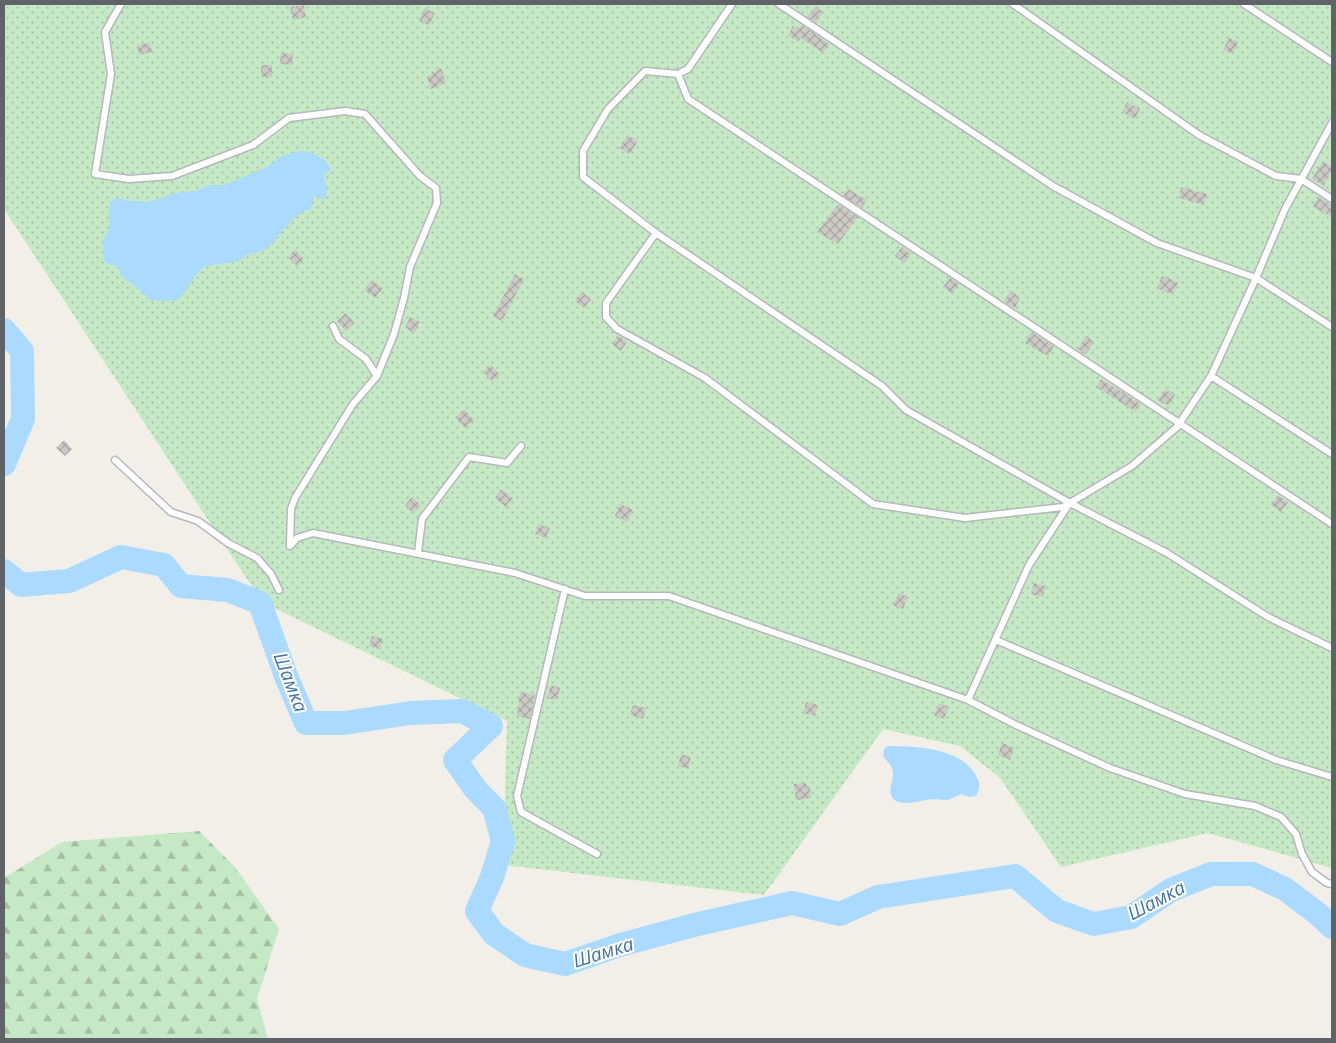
<svg xmlns="http://www.w3.org/2000/svg" width="1336" height="1043" font-family="'Open Sans',sans-serif">
<style>
.forest{fill:url(#forest-firs)}
.park{fill:url(#park-dots)}
.water{fill:#aadaff}
.lines{fill:none;stroke-linecap:round;stroke-linejoin:round}
.river{stroke:#aadaff;stroke-width:24}
.building{fill:url(#building-cross-hatch)}
.service-casing{stroke:#b5b8bc;stroke-width:9}
.service{stroke:#fff;stroke-width:6}
.labels{text-anchor:middle;dominant-baseline:central;stroke-width:4;stroke-linejoin:round;paint-order:stroke}
.water-label{font-size:19px;font-style:italic;fill:#4174aa;stroke:#fff}
</style>
<defs>
<pattern id="forest-firs" width="22" height="20" patternUnits="userSpaceOnUse" patternTransform="scale(1.25)"><rect width="22" height="20" fill="#c5e8c5"/><path d="M5 1l3.5 6h-7zM16 11l3.5 6h-7z" fill="#a3c0a4"/></pattern>
<pattern id="park-dots" width="8" height="8" patternUnits="userSpaceOnUse" patternTransform="scale(1.25)"><rect width="8" height="8" fill="#c5e8c5"/><path d="M2 2h.1M6 6h.1" fill="none" stroke="#a3c0a4" stroke-width="1.8" stroke-linecap="round"/></pattern>
<pattern id="building-cross-hatch" width="8" height="8" patternUnits="userSpaceOnUse" patternTransform="scale(1.25)"><rect width="8" height="8" fill="#cccac5"/><path d="M0 0l8 8M0 8l8-8" fill="none" stroke="#a9a8a4"/></pattern>
</defs>
<rect width="100%" height="100%" fill="#f1efe8"/>
<path class="forest" d="M 199,831 L 234,866 L 279,929 L 257,999 L 268,1039 L 4,1039 L 4,878 L 62,842 Z"/>
<path class="park" d="M 4,4 L 1332,4 L 1332,868 L 1208,833 L 1061,867 L 1000,778 L 960,746 L 883,729 L 764,895 L 503,865 L 507,721 L 262,602 L 4,209 Z"/>
<path class="water" d="M 299,151 C 312,151 326,157 331,170 L 324,175 C 324,185 331,193 323,200 L 314,196 L 311,209 C 283,215 279,254 248,254 L 239,261 L 206,266 C 191,275 190,291 176,301 L 150,300 L 134,285 L 121,276 C 119,266 115,265 105,263 C 102,256 105,250 102,243 L 109,229 L 110,203 L 116,198 L 132,201 L 147,202 L 166,197 L 173,193 L 195,191 L 211,185 L 224,185 L 267,167 L 282,156 Z
M 888,746 C 915,746 960,748 975,774 C 980,782 981,787 976,796 L 969,797 L 961,794 C 957,796 951,799 947,800 C 943,800 939,799 935,799 C 923,799 896,810 891,795 C 887,783 902,773 884,758 C 883,753 882,749 888,746 Z"/>
<g class="lines">
<path class="river" d="M 4,330 L 22,351 L 23,419 L 4,464
M 4,571 L 21,585 L 69,581 L 121,557 L 164,565 L 181,586 L 228,590 L 260,603 L 286,676 L 306,723 L 344,723 L 411,713 L 462,711 L 491,726 L 455,760 L 476,790 L 494,808 L 503,841 L 492,877 L 477,911 L 494,934 L 525,955 L 565,964 L 620,945 L 698,924 L 792,903 L 840,914 L 878,897 L 1015,876 L 1057,911 L 1094,924 L 1131,917 L 1171,890 L 1211,874 L 1253,874 L 1285,889 L 1318,914 L 1332,927"/>
</g>
<path class="building" d="M 304,5 L 306,17 L 293,20 L 290,7 Z
M 815,6 L 823,12 L 816,23 L 807,17 Z
M 425,8 L 435,13 L 429,25 L 419,21 Z
M 802,25 L 829,44 L 823,53 L 801,38 L 798,42 L 788,35 L 793,26 L 799,29 Z
M 1229,38 L 1238,42 L 1233,54 L 1223,50 Z
M 150,43 L 152,52 L 139,55 L 137,45 Z
M 281,53 L 293,54 L 292,65 L 280,64 Z
M 261,65 L 272,65 L 272,77 L 261,77 Z
M 441,68 L 446,83 L 431,89 L 427,77 Z
M 1127,102 L 1140,109 L 1135,119 L 1122,112 Z
M 628,135 L 638,141 L 630,154 L 619,148 Z
M 1323,161 L 1332,167 L 1332,171 L 1324,186 L 1312,179 Z
M 1181,187 L 1207,194 L 1204,205 L 1179,198 Z
M 848,189 L 867,200 L 862,208 L 843,196 Z
M 1318,197 L 1332,205 L 1332,217 L 1313,207 Z
M 838,204 L 858,217 L 838,244 L 817,232 Z
M 902,247 L 911,254 L 905,263 L 895,256 Z
M 295,250 L 304,259 L 297,266 L 288,257 Z
M 515,274 L 524,279 L 502,321 L 493,316 Z
M 1162,276 L 1178,282 L 1173,295 L 1157,288 Z
M 950,278 L 959,284 L 952,294 L 943,287 Z
M 372,280 L 383,288 L 375,298 L 364,290 Z
M 1010,291 L 1020,297 L 1015,308 L 1004,302 Z
M 582,292 L 591,299 L 584,308 L 575,301 Z
M 346,313 L 355,323 L 346,331 L 337,321 Z
M 410,317 L 420,322 L 415,333 L 405,328 Z
M 1031,332 L 1054,346 L 1048,356 L 1025,343 Z
M 618,335 L 627,342 L 621,351 L 612,344 Z
M 1086,336 L 1094,342 L 1086,354 L 1078,349 Z
M 491,365 L 500,374 L 492,381 L 483,372 Z
M 1101,379 L 1141,404 L 1136,412 L 1096,387 Z
M 1165,389 L 1175,395 L 1169,406 L 1158,400 Z
M 464,409 L 474,420 L 465,428 L 455,418 Z
M 64,440 L 72,449 L 65,456 L 56,448 Z
M 501,489 L 513,498 L 506,507 L 495,498 Z
M 1278,495 L 1288,502 L 1281,512 L 1271,505 Z
M 412,497 L 421,505 L 413,513 L 405,505 Z
M 620,504 L 633,510 L 627,522 L 615,516 Z
M 539,524 L 550,528 L 546,538 L 535,534 Z
M 1034,583 L 1046,586 L 1043,597 L 1031,594 Z
M 899,593 L 908,597 L 903,609 L 893,605 Z
M 372,636 L 383,639 L 380,649 L 369,646 Z
M 551,685 L 560,688 L 557,700 L 547,698 Z
M 520,692 L 535,695 L 530,719 L 517,716 Z
M 806,702 L 818,705 L 815,716 L 803,713 Z
M 939,703 L 949,707 L 944,719 L 934,715 Z
M 633,705 L 646,708 L 643,719 L 630,715 Z
M 1002,743 L 1014,748 L 1010,760 L 998,755 Z
M 681,754 L 691,757 L 688,769 L 678,766 Z
M 806,783 L 807,787 L 810,787 L 811,798 L 796,800 L 794,784 Z"/>
<g class="lines">
<defs>
<path id="service" d="M 121,4 L 105,32 L 111,74 L 95,174 L 129,179 L 172,176 L 253,145 L 289,118 L 345,111 L 365,114 L 420,176 L 436,188 L 437,203 L 410,267 L 404,298 L 394,334 L 377,376 L 353,404 L 295,498 L 291,509 L 290,546
M 1013,4 L 1199,135 L 1276,176 L 1301,179 L 1332,199
M 1244,4 L 1332,62
M 678,74 L 688,69 L 732,4
M 1332,123 L 1285,209 L 1256,278 L 1332,327
M 656,233 L 606,303 L 606,317 L 617,329 L 705,378 L 873,504 L 965,518 L 1063,507 L 1132,466 L 1177,427 L 1211,376 L 1256,278 L 1157,243 L 1053,186 L 779,4
M 333,326 L 339,339 L 366,359 L 377,376
M 1211,376 L 1332,454
M 115,460 L 171,512 L 198,521 L 228,543 L 257,558 L 271,574 L 279,590
M 1332,524 L 688,99 L 678,74 L 645,71 L 608,109 L 583,151 L 583,177 L 656,233 L 882,386 L 906,410 L 1070,503 L 1167,553 L 1268,617 L 1332,648
M 290,546 L 297,538 L 313,533 L 515,573 L 585,596 L 669,596 L 968,700 L 1016,725 L 1110,768 L 1185,794 L 1255,806 L 1281,817 L 1296,834 L 1302,854 L 1312,872 L 1327,883 L 1332,884
M 418,553 L 422,519 L 469,457 L 507,463 L 521,446
M 565,589 L 517,796 L 521,812 L 597,854
M 996,640 L 1276,760 L 1332,777
M 968,700 L 1029,565 L 1069,504"/>
</defs>
<use href="#service" class="service-casing"/>
<use href="#service" class="service"/>
</g>
<g class="labels">
<g class="water-label">
<text transform="translate(291 682) rotate(69)">Шамка</text>
<text transform="translate(1156 900) rotate(-28)">Шамка</text>
<text transform="translate(603 952) rotate(-17)">Шамка</text>
</g>
</g>
<rect width="1336" height="1043" fill="none" stroke="#5f6368" stroke-width="10"/>
</svg>
